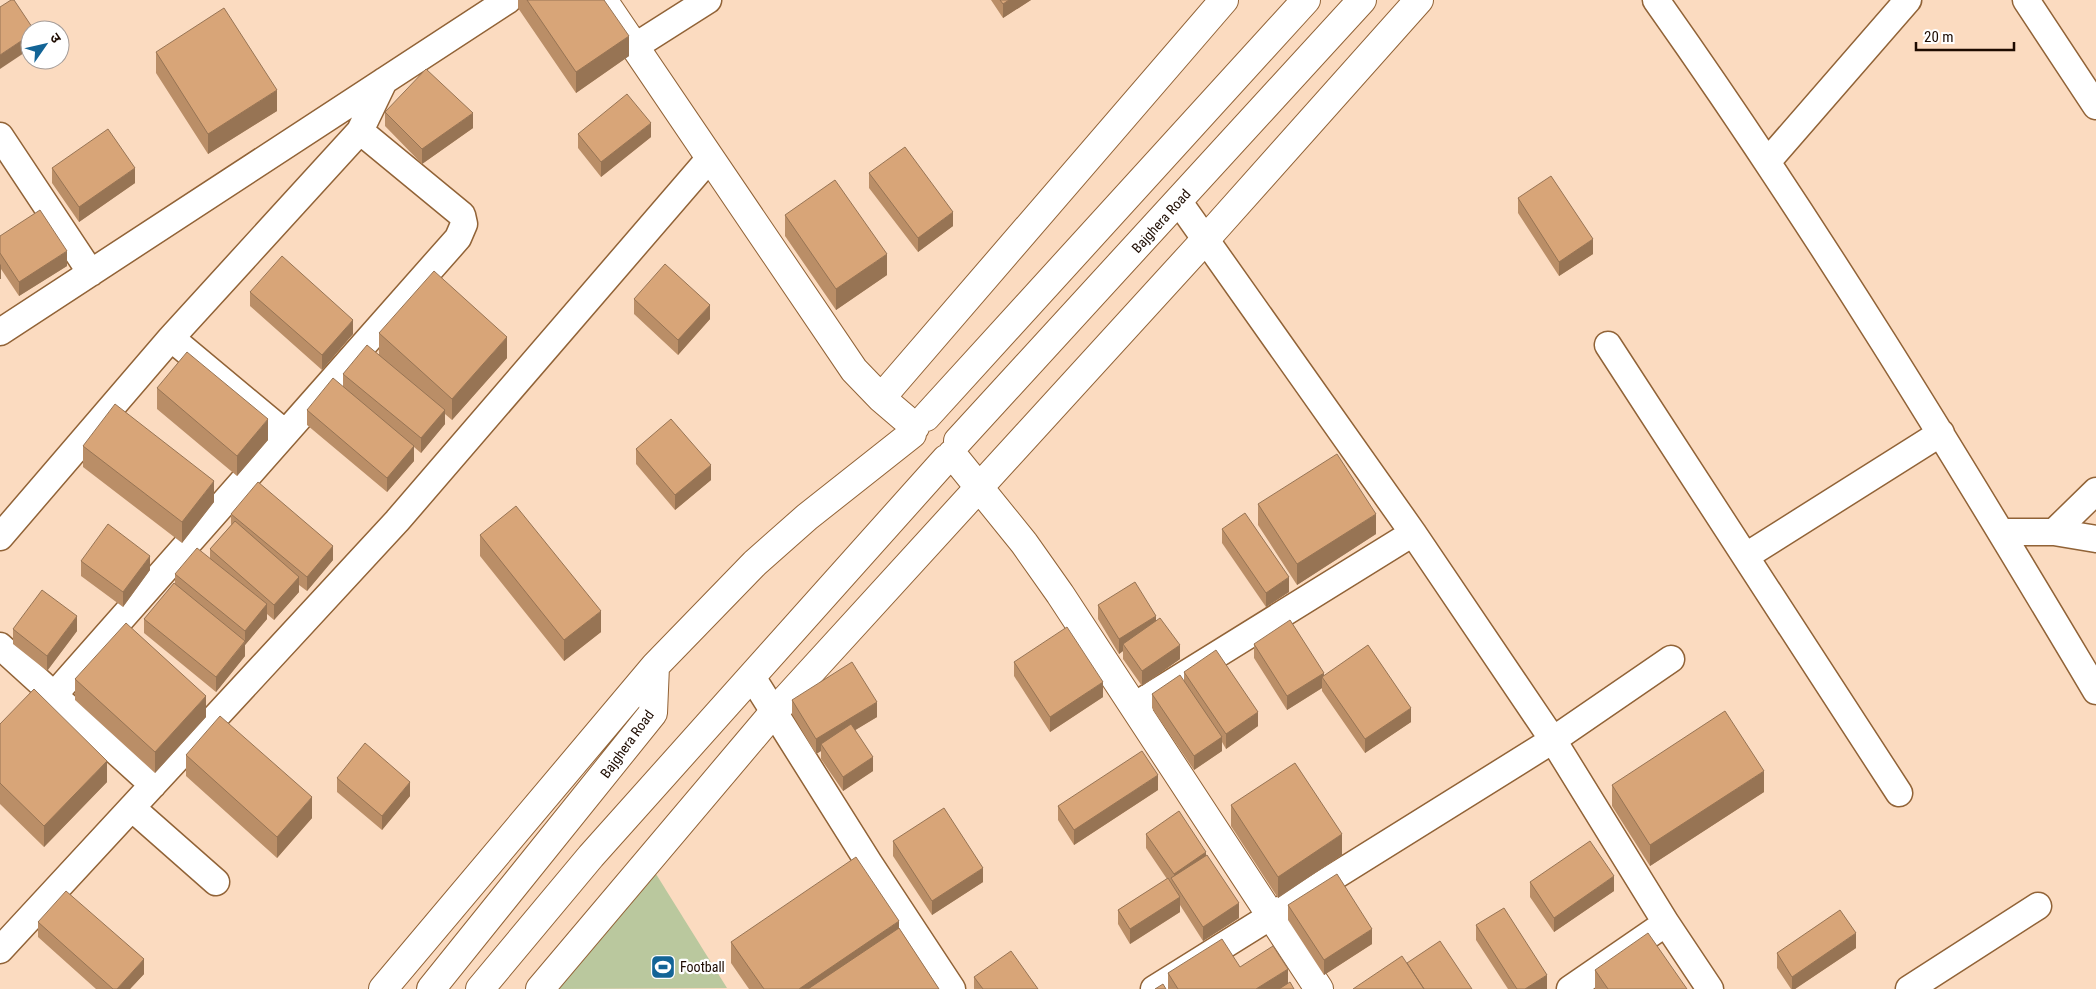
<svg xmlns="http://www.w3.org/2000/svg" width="2096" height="989" font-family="'Roboto Condensed','Noto Sans Devanagari',sans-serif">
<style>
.green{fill:#bac89e}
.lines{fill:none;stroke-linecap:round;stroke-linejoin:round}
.street-casing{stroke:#916337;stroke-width:29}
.secondary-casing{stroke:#916337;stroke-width:30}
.street{stroke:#fff;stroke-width:26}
.secondary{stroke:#fff;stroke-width:28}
.wall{fill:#ba8e67}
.shaded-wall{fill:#977454}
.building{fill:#d8a578;stroke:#977454}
.labels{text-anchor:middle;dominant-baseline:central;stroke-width:4.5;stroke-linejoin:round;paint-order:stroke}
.street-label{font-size:14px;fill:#1d0b00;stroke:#fff}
.poi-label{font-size:14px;fill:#1d0b00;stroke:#fff;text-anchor:start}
</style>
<rect width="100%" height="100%" fill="#fbdbc0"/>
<path class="green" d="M 656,874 L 727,988 L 559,989 Z"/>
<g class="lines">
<defs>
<path id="street" d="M 1656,0 C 1814,223 1956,456 2096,691
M 2026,0 L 2096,106
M 634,47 L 708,0
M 0,136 L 91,273
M 1768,161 L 1908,0
M 1179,202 L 1413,533 L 1553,740 L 1666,923 L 1710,989
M 0,332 L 508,0
M 171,338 L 285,433
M 1608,345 L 1899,793
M 2002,532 L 2054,532 L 2096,539
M 2054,532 L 2096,491
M 0,537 L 171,338 L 360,131 L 384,81
M 1746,556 L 1941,433
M 0,646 L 153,785
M 752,677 L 869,863 L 952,989
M 54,695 L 458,238 L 464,224 L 462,215 L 360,131
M 1134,706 L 1413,533
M 132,808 L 216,882
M 0,950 L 397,521 L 709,159
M 1154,989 L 1553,740 L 1671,659
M 1570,989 L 1666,923
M 1909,989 L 2038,906"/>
<path id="secondary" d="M 603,0 L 854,370 L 881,398 L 915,427
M 881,398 L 1224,0
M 926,417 L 1306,0
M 958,441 L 1362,0
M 952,454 L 1024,543 L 1060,594 L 1319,989
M 383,989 L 655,666
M 431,989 L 653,713 L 655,666 L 755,563 L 807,517 L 912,434
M 480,989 L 591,856 L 946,459
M 540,989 L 774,712 L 1205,240 L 1419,0"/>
</defs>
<use href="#street" class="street-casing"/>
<use href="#secondary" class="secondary-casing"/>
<use href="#street" class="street"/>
<use href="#secondary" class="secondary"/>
</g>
<path class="wall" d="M 518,0 L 604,0 L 629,56 L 576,93 L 518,8 Z
M 991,0 L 1031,0 L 1003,18 Z
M 156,52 L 277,111 L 208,154 L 156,73 Z
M 385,112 L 473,128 L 422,164 L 385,126 Z
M 578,134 L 651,137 L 601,177 L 578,148 Z
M 52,168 L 135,183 L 79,222 L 52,183 Z
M 869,173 L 953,226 L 918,252 L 869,188 Z
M 1518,198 L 1593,254 L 1559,276 L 1518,213 Z
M 785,215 L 887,275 L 836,310 L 785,236 Z
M 0,236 L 67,266 L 19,296 L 1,269 L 1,279 L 0,279 Z
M 250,292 L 353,334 L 322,370 L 250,306 Z
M 634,299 L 710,319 L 678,355 L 634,314 Z
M 379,333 L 507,358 L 452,420 L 445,414 L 445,424 L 421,453 L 414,447 L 414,461 L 387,492 L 307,425 L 307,410 L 343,387 L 343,374 L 379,354 Z
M 157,388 L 268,440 L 237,476 L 157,409 Z
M 83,446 L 214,502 L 182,543 L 83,467 Z
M 636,449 L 711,480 L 675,510 L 636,464 Z
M 1258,504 L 1376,534 L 1297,585 L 1258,525 Z
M 231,514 L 333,560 L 307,591 L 299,585 L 299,592 L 274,620 L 267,614 L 267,619 L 245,645 L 245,656 L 216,692 L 144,633 L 144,619 L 175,584 L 175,574 L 210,559 L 210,549 L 231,525 Z
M 1222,529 L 1289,592 L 1266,607 L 1222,543 Z
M 480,535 L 601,632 L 564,661 L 480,556 Z
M 81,561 L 150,570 L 123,607 L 81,576 Z
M 1098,605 L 1156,621 L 1180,659 L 1142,686 L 1123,659 L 1123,651 L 1119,654 L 1098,619 Z
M 13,629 L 77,631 L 47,671 L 13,644 Z
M 1254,644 L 1324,676 L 1411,722 L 1365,753 L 1322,691 L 1322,688 L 1287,710 L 1254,658 Z
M 1014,662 L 1103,697 L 1050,732 L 1014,676 Z
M 1184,672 L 1258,726 L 1226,749 L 1222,742 L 1222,751 L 1194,770 L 1152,708 L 1152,694 L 1184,681 Z
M 75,679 L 206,717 L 155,773 L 75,700 Z
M 792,700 L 877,717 L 855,730 L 873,771 L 843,791 L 821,759 L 821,751 L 816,754 L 792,714 Z
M 0,724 L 107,782 L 44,847 L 0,804 Z
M 186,755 L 312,818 L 277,858 L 186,776 Z
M 337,778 L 410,796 L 382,830 L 337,792 Z
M 1612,785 L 1764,792 L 1650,866 L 1612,806 Z
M 1158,790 L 1074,845 L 1058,820 L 1058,806 Z
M 1231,805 L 1342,855 L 1278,898 L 1231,826 Z
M 1146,834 L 1206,855 L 1239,918 L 1203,941 L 1180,905 L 1180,912 L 1130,944 L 1118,924 L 1118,910 L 1167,879 L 1146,848 Z
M 893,841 L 983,882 L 932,915 L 893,856 Z
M 1530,882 L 1614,891 L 1554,932 L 1530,897 Z
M 1288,905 L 1372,944 L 1324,975 L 1288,920 Z
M 38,922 L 144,974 L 130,989 L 96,989 L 38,937 Z
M 1476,925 L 1547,989 L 1508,989 L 1476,940 Z
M 899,928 L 939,989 L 749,989 L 731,963 L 731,942 Z
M 1856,948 L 1795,989 L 1791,989 L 1777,968 L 1777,953 Z
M 1240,967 L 1288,984 L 1294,989 L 1168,989 L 1168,973 Z
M 1595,970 L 1687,989 L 1595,989 Z
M 974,977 L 1038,989 L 974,989 Z"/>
<path class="shaded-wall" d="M 1009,0 L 1031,0 L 1003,18 L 1003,4 Z
M 30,35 L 30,49 L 0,69 L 0,55 Z
M 629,36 L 629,56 L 576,93 L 576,72 Z
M 277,90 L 277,111 L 208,154 L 208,134 Z
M 473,113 L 473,128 L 422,164 L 422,149 Z
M 651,123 L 651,137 L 601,177 L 601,162 Z
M 135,168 L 135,183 L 79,222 L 79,207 Z
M 953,212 L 953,226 L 918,252 L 918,238 Z
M 1593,239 L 1593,254 L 1559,276 L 1559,262 Z
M 67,251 L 67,266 L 19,296 L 19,282 Z
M 887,254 L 887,275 L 836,310 L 836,289 Z
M 1,264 L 1,279 L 0,279 L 0,265 Z
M 710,305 L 710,319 L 678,355 L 678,340 Z
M 353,320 L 353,334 L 322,370 L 322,355 Z
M 507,337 L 507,358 L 452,420 L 452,399 Z
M 445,410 L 445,424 L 421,453 L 421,438 Z
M 268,419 L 268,440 L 237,476 L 237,456 Z
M 414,446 L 414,461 L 387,492 L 387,478 Z
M 711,465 L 711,480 L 675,510 L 675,495 Z
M 214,481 L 214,502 L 182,543 L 182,522 Z
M 1376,514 L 1376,534 L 1297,585 L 1297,564 Z
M 333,546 L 333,560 L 307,591 L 307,577 Z
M 150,556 L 150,570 L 123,607 L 123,592 Z
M 299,577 L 299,592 L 274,620 L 274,605 Z
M 1289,577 L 1289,592 L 1266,607 L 1266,593 Z
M 267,604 L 267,619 L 245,645 L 245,656 L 216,692 L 216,677 L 245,642 L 245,631 Z
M 601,611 L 601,632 L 564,661 L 564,640 Z
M 77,616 L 77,631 L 47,671 L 47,656 Z
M 1156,616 L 1156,630 L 1123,644 L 1123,651 L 1119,654 L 1119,639 Z
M 1180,645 L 1180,659 L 1142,686 L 1142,671 Z
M 1324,673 L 1324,678 L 1322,677 L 1322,688 L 1287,710 L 1287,696 Z
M 1103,682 L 1103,697 L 1050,732 L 1050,717 Z
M 206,696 L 206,717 L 155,773 L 155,752 Z
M 877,702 L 877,717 L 824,749 L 821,744 L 821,751 L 816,754 L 816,739 Z
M 1411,708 L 1411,722 L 1365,753 L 1365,739 Z
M 1258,712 L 1258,726 L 1226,749 L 1226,734 Z
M 1222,737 L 1222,751 L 1194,770 L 1194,756 Z
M 873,757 L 873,771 L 843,791 L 843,777 Z
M 107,761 L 107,782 L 44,847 L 44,826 Z
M 1764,771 L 1764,792 L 1650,866 L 1650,845 Z
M 1158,775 L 1158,790 L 1074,845 L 1074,830 Z
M 410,782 L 410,796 L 382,830 L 382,816 Z
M 312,797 L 312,818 L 277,858 L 277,837 Z
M 1342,834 L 1342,855 L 1278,898 L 1278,877 Z
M 1206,852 L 1206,867 L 1174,881 L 1174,874 Z
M 983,868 L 983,882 L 932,915 L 932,901 Z
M 1614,876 L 1614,891 L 1554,932 L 1554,918 Z
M 1180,897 L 1180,912 L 1130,944 L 1130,929 Z
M 1239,903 L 1239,918 L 1203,941 L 1203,927 Z
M 899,921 L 899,942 L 830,989 L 799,989 Z
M 1372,929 L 1372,944 L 1324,975 L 1324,960 Z
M 1856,933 L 1856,948 L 1795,989 L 1792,989 L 1792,977 Z
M 144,959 L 144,974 L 130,989 L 117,989 Z
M 1288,969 L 1288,989 L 1256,989 Z
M 1547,975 L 1547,989 L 1525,989 Z"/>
<path class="building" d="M 11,0 L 14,0 L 34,30 L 30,30 L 30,35 L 0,55 L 0,7 Z
M 527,0 L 604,0 L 629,36 L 576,72 Z
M 1000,0 L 1009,0 L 1003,4 Z
M 224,8 L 277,90 L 208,134 L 156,52 Z
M 426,69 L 473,113 L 422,149 L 385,112 Z
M 627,94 L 651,123 L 601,162 L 578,134 Z
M 108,129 L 135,168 L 79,207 L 52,168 Z
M 905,147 L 953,212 L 918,238 L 869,173 Z
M 1551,176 L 1593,239 L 1559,262 L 1518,198 Z
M 835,180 L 887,254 L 836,289 L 785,215 Z
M 40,210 L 67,251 L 19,282 L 0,253 L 0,236 Z
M 282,256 L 353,320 L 322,355 L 250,292 Z
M 665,264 L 710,305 L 678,340 L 634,299 Z
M 434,271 L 507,337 L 452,399 L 379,333 Z
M 367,345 L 445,410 L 421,438 L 343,374 Z
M 187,352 L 268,419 L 237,456 L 157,388 Z
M 333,378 L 414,446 L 387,478 L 307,410 Z
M 115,404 L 214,481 L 182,522 L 83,446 Z
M 671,419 L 711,465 L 675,495 L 636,449 Z
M 1337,454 L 1376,514 L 1297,564 L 1258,504 Z
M 258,482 L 333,546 L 307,577 L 231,514 Z
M 516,506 L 601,611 L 564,640 L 480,535 Z
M 1245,513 L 1289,577 L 1266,593 L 1222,529 Z
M 235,521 L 299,577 L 274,605 L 210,549 Z
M 108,524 L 150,556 L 123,592 L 81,561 Z
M 197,548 L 267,604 L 245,631 L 175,574 Z
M 1135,582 L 1156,616 L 1119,639 L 1098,605 Z
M 174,583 L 245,641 L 216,677 L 144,619 Z
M 42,590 L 77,616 L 47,656 L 13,629 Z
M 1160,618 L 1180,645 L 1142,671 L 1123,644 Z
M 1290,620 L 1324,673 L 1287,696 L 1254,644 Z
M 126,623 L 206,696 L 155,752 L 75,679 Z
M 1067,627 L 1103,682 L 1050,717 L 1014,662 Z
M 1368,645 L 1411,708 L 1365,739 L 1322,677 Z
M 1216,650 L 1258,712 L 1226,734 L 1184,672 Z
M 852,662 L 877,702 L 816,739 L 792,700 Z
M 1180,675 L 1222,737 L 1194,756 L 1152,694 Z
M 34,689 L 107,761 L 44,826 L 0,783 L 0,724 Z
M 1725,711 L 1764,771 L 1650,845 L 1612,785 Z
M 220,716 L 312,797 L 277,837 L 186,755 Z
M 851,724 L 873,757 L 843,777 L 821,744 Z
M 365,743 L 410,782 L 382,816 L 337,778 Z
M 1142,751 L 1158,775 L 1074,830 L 1058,806 Z
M 1295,763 L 1342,834 L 1278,877 L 1231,805 Z
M 944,808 L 983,868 L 932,901 L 893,841 Z
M 1179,811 L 1206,852 L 1174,874 L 1146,834 Z
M 1590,841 L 1614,876 L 1554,918 L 1530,882 Z
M 1207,855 L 1239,903 L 1203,927 L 1171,878 Z
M 856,857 L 899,921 L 799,989 L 764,989 L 731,942 Z
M 1337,874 L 1372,929 L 1324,960 L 1288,905 Z
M 1168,878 L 1180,897 L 1130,929 L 1118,910 Z
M 66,891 L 144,959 L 117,989 L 113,989 L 38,922 Z
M 1504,908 L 1547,975 L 1525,989 L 1517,989 L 1476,925 Z
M 1840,910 L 1856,933 L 1792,977 L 1777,953 Z
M 899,928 L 939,989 L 808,989 Z
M 1648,933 L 1687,989 L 1608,989 L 1595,970 Z
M 1222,939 L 1240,967 L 1273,946 L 1288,969 L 1256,989 L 1178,989 L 1168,973 Z
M 1440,941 L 1472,989 L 1424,989 L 1407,963 Z
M 1011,951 L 1038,989 L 983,989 L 974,977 Z
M 1402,956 L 1424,989 L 1353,989 Z
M 1290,982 L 1294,989 L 1279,989 Z
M 1163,984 L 1166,989 L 1155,989 Z"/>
<defs>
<symbol id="stadium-square" viewBox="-11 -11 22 22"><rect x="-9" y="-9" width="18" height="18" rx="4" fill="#136496" stroke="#fff"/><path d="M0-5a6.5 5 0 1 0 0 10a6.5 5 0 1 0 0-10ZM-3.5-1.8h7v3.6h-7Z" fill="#fff"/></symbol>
</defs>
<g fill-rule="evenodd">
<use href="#stadium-square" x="649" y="953" width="28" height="28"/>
</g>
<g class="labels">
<g class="street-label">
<text transform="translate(1161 221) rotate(-48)">Bajghera Road</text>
<text transform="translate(627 744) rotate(-54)">Bajghera Road</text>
</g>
<g class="poi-label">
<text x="680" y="967">Football</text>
</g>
</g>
<g transform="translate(45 45) rotate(56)"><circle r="24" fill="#ffffff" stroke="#a59d99"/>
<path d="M0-4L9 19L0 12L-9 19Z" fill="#136496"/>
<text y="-8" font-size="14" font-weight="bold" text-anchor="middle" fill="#1d0b00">उ</text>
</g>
<path d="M1916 42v8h98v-8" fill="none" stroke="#1d0b00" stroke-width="2.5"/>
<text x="1924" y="42" font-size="15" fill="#1d0b00" stroke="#ffffff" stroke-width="4" paint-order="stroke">20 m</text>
</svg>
